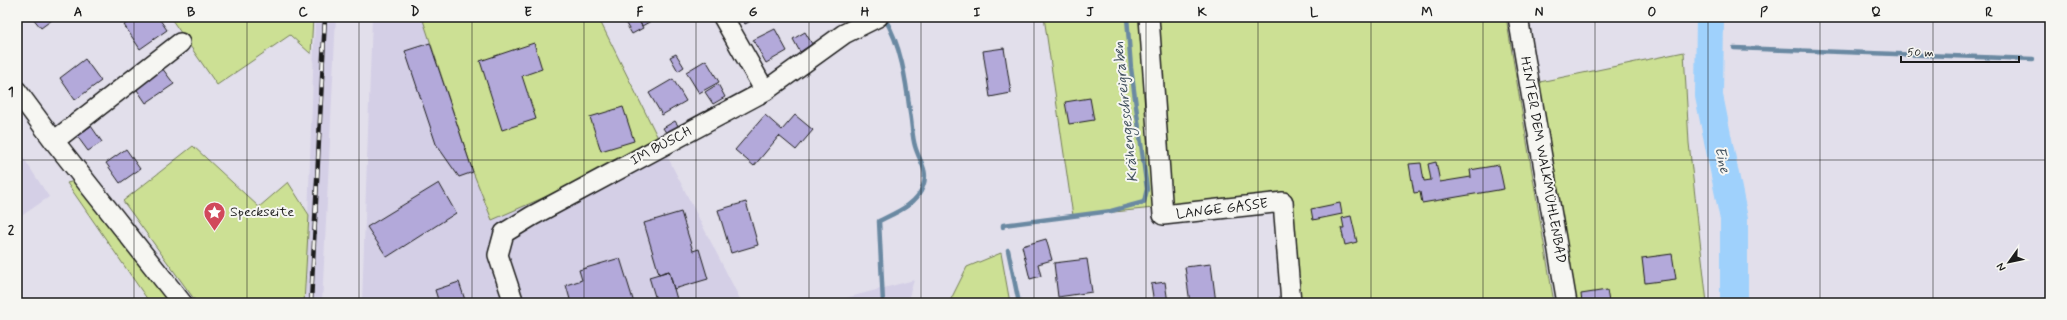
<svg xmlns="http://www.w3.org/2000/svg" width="2067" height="320" font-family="Mynerve,sans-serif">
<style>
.built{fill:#d4cfe6}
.green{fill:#cce094;stroke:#747e58}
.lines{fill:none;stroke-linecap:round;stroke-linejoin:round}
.stream{stroke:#6b89a2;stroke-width:4.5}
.river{stroke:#9fd1fc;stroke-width:28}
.building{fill:#b3a9da;stroke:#1c1c1c}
.minor-casing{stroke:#1c1c1c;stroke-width:22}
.minor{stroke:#f6f6f2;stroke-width:19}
.rail-casing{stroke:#1c1c1c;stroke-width:4.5}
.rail{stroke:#f6f6f2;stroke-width:3;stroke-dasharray:9;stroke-linecap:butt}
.grid{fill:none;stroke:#1c1c1c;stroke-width:1;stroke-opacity:0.55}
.labels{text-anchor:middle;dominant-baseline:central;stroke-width:4;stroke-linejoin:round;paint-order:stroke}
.street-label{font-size:14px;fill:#1c1c1c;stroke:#f6f6f2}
.poi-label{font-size:14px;fill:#1c1c1c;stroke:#f6f6f2;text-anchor:start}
.water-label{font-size:15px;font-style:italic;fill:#43525f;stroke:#f6f6f2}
.neatline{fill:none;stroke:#1c1c1c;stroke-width:1.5}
.grid-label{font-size:13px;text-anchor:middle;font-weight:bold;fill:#1c1c1c}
</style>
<rect width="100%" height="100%" fill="#e2dfeb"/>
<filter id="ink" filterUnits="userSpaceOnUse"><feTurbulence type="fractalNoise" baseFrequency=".025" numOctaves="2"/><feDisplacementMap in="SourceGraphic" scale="8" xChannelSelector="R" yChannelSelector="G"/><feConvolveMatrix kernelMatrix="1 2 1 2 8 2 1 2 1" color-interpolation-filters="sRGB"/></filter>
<g filter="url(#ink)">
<path class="built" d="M 315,17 L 336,17 L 322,303 L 305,303 Z
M 372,17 L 422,17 L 473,172 L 662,146 L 742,303 L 362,303 Z
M 17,148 L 49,197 L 17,219 Z
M 914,280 L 907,303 L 827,303 Z"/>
<path class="green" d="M 170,17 L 313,17 L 311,54 L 290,35 L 217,85 Z
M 422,17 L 598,17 L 662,146 L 492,220 L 473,172 Z
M 1044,17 L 1506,17 L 1554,303 L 1296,303 L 1286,195 L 1073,216 Z
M 1684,52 L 1689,143 L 1707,303 L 1567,303 L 1530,84 Z
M 193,146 L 259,207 L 288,182 L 309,215 L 304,303 L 197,303 L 123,201 Z
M 75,181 L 174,303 L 150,303 L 67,183 Z
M 1001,253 L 1010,303 L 949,303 L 967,267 Z"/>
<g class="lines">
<path class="stream" d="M 1734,48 L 2033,59
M 1003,227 L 1003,225 L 1111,211 L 1144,202 L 1147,189 L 1131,68 L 1127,17
M 1008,250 L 1019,303
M 883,303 L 879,221 C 895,213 917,205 923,186 C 929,170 919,161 915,146 C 912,136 912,123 910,113 C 906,80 901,45 884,17"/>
<path class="river" d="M 1710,17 L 1709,96 L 1734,219 L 1734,303"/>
</g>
<path class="building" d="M 32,17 L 56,17 L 41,28 Z
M 136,17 L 158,17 L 167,30 L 140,49 L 124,25 Z
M 622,17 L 637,17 L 643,28 L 632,34 Z
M 637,17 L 658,17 L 642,26 Z
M 741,17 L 758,17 L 745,24 Z
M 775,29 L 787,51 L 766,63 L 753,40 Z
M 805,32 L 812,44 L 800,52 L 793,39 Z
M 430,43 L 473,172 L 459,177 L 436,144 L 405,51 Z
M 534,43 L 542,69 L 522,76 L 536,119 L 502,130 L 480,61 Z
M 1004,48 L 1011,93 L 990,97 L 983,51 Z
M 676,54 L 684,67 L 678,71 L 670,57 Z
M 85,59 L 101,81 L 75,100 L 60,78 Z
M 706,60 L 719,82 L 699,93 L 686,72 Z
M 162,68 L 174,84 L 146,103 L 135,87 Z
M 673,79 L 686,101 L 662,115 L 649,93 Z
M 718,84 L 725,97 L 713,104 L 705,92 Z
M 1090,98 L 1094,120 L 1069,124 L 1065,102 Z
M 623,107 L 634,141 L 601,151 L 590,117 Z
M 765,115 L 782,130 L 795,115 L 813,130 L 796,150 L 779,136 L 754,166 L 735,150 Z
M 675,121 L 679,127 L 667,134 L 663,128 Z
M 91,126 L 102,142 L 88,151 L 77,136 Z
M 126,149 L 140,169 L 120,183 L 106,163 Z
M 1436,162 L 1440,182 L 1471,177 L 1470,170 L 1499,165 L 1504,189 L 1422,203 L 1420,192 L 1414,193 L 1409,164 L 1421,163 L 1424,181 L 1431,180 L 1428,164 Z
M 439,183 L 456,213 L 387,257 L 367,227 Z
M 746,202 L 758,245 L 731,253 L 718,210 Z
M 1340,203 L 1342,214 L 1313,220 L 1311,209 Z
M 681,212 L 693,251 L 699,249 L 708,279 L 674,289 L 669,271 L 659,274 L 644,223 Z
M 1351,216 L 1357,242 L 1345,245 L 1341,228 L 1344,228 L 1342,218 Z
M 1046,239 L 1052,260 L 1038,264 L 1041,276 L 1030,279 L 1022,246 Z
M 1672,254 L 1676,279 L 1645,283 L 1642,258 Z
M 620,258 L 634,303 L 591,302 L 571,303 L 566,285 L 582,280 L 579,270 Z
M 1087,259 L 1092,292 L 1058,297 L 1054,263 Z
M 1211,264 L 1216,303 L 1190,303 L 1185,267 Z
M 669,271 L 678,303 L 657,303 L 649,277 Z
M 459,282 L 466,303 L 439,303 L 435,290 Z
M 1165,282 L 1168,303 L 1154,303 L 1151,284 Z
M 1607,290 L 1609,302 L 1621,301 L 1621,303 L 1582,303 L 1581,294 Z"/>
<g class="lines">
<defs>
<path id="minor" d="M 723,17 L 765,91
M 1149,17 L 1163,215 L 1283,202 L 1291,303
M 1518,17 L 1567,303
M 17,91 L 54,141 L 182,303
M 54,141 L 180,43
M 514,303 L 498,255 L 504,233 L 532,216 L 765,91 L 844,34 L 878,17"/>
</defs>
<use href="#minor" class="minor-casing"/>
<use href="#minor" class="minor"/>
<defs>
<path id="rail" d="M 311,303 L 325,17"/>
</defs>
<use href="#rail" class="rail-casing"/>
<use href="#rail" class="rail"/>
</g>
</g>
<path class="grid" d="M 134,17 L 134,303M 247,17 L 247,303M 359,17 L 359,303M 472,17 L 472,303M 584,17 L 584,303M 696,17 L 696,303M 809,17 L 809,303M 921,17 L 921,303M 1034,17 L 1034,303M 1146,17 L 1146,303M 1258,17 L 1258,303M 1371,17 L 1371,303M 1483,17 L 1483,303M 1595,17 L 1595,303M 1708,17 L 1708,303M 1820,17 L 1820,303M 1933,17 L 1933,303M 17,160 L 2050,160"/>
<defs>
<symbol id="sight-pin" viewBox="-11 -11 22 30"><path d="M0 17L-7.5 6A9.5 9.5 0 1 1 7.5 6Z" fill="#d1495b" stroke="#f6f6f2"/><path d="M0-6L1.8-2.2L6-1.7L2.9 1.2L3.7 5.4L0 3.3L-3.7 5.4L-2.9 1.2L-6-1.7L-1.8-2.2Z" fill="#fff"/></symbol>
</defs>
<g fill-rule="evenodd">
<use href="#sight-pin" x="202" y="200" width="25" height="34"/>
</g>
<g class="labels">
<g class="street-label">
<text transform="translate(661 146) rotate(-28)">IM BUSCH</text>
<text transform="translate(1543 160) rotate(80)">HINTER DEM WALKMÜHLENBAD</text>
<text transform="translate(1222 209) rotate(-7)">LANGE GASSE</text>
</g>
<g class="poi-label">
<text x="230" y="212">Speckseite</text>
</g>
<g class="water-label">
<text transform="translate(1126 112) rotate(-96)">Krähengeschreigraben</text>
<text transform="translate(1722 160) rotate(78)">Eine</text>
</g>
</g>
<rect width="2067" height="320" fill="none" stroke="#f6f6f2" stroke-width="44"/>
<g transform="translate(2009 262) rotate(237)" stroke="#f6f6f2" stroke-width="3" paint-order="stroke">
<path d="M0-3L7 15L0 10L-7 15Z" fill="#1c1c1c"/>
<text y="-6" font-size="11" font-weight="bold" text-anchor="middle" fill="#1c1c1c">N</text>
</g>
<path d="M1901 56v6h118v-6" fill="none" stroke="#1c1c1c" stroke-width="2"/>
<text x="1907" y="56" font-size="12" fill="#1c1c1c" stroke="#f6f6f2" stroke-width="3" paint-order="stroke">50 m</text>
<rect x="22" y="22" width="2023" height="276" class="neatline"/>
<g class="grid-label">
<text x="78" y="16">A</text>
<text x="191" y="16">B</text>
<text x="303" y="16">C</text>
<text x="415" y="16">D</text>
<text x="528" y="16">E</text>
<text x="640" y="16">F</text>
<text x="753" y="16">G</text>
<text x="865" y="16">H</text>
<text x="977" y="16">I</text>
<text x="1090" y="16">J</text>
<text x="1202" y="16">K</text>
<text x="1314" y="16">L</text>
<text x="1427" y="16">M</text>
<text x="1539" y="16">N</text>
<text x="1652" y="16">O</text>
<text x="1764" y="16">P</text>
<text x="1876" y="16">Q</text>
<text x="1989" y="16">R</text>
<text x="11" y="96">1</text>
<text x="11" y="234">2</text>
</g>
</svg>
